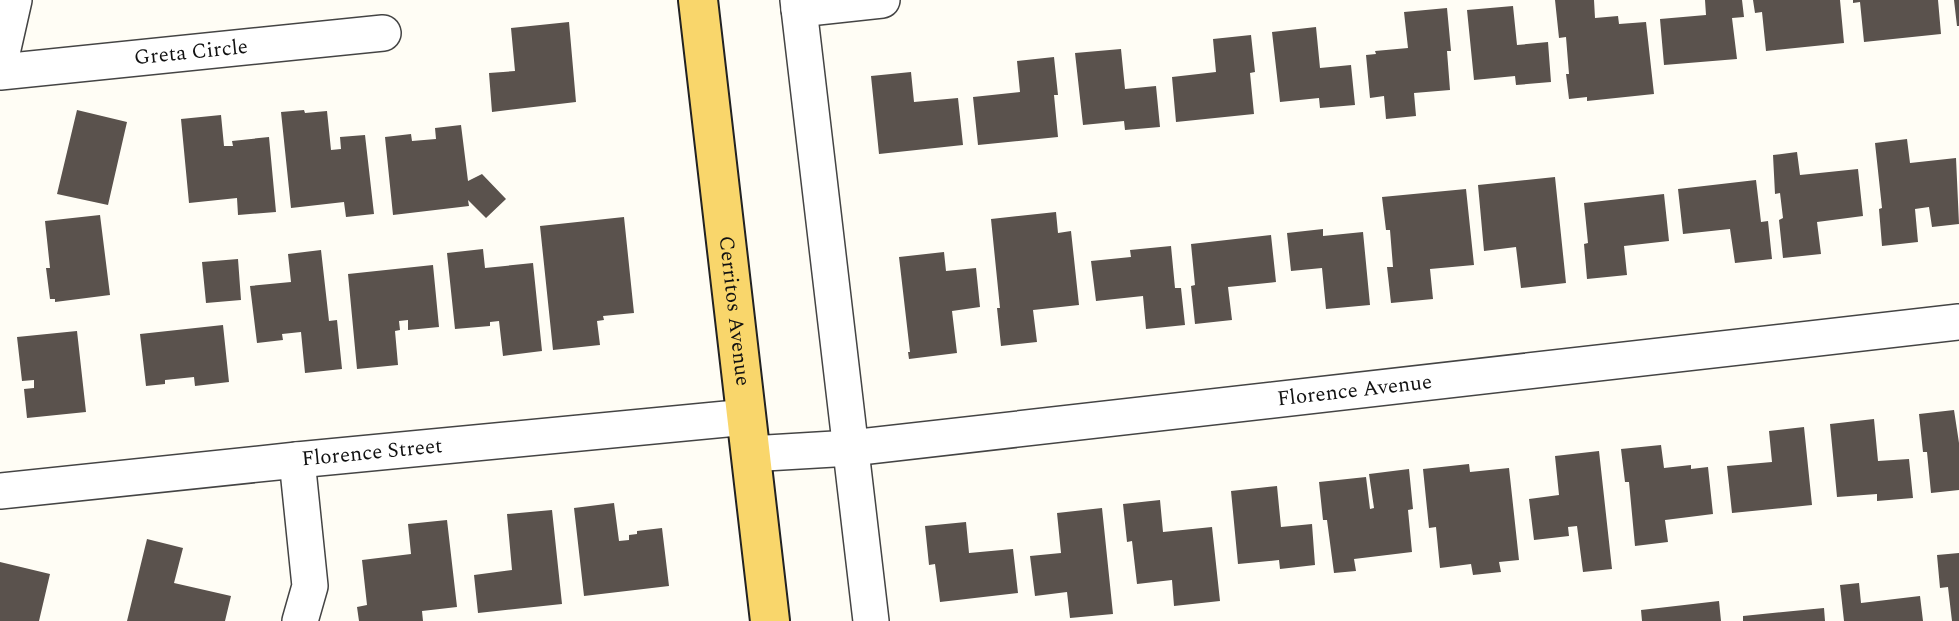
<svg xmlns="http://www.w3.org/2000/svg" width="1959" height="621" font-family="Spectral,serif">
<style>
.building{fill:#5a524d}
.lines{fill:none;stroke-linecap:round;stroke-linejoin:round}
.minor-casing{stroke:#444;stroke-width:38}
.major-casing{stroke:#222;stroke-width:42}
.minor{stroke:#fff;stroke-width:35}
.major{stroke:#f9d66b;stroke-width:38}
.labels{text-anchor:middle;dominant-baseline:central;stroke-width:7;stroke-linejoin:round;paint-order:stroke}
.street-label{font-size:21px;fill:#111;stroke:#fff}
</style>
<rect width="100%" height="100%" fill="#fffdf5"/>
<path class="building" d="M 1555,0 L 1594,0 L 1595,18 L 1618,16 L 1619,24 L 1646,22 L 1654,94 L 1587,101 L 1587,97 L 1569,99 L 1566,74 L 1569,74 L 1566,37 L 1559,38 Z
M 1705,0 L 1742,0 L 1744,17 L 1732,18 L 1737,59 L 1664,65 L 1660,19 L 1706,15 Z
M 1753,0 L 1840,0 L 1844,43 L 1766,51 L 1762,12 L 1755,13 Z
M 1853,0 L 1938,0 L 1941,34 L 1864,42 L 1860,2 L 1853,3 Z
M 1954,0 L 1959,0 L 1959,26 L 1957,26 Z
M 1513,6 L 1517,45 L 1548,42 L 1551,82 L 1516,85 L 1515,76 L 1474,80 L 1467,10 Z
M 1447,8 L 1451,51 L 1447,51 L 1450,90 L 1414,93 L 1416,116 L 1386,119 L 1384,96 L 1370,98 L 1366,55 L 1376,54 L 1375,51 L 1408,48 L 1404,12 Z
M 569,22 L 576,102 L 492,112 L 489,73 L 515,71 L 511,28 Z
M 1316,27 L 1320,68 L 1351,65 L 1355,105 L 1320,108 L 1319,98 L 1280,102 L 1272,32 Z
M 1251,35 L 1255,72 L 1250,73 L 1254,114 L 1176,122 L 1172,77 L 1216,72 L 1213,39 Z
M 1121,49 L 1125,89 L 1156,86 L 1160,127 L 1125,130 L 1124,121 L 1083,125 L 1075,53 Z
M 1054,57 L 1058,95 L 1054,95 L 1058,137 L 978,145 L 973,97 L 1020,92 L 1017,61 Z
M 911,72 L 914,102 L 958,98 L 963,145 L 879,154 L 871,76 Z
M 77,110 L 127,122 L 108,205 L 57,194 Z
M 304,110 L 305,113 L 327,111 L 331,150 L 341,149 L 340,137 L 365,135 L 374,214 L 346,217 L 344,202 L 291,208 L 281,112 Z
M 221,115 L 224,146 L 233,146 L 232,141 L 269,137 L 276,212 L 238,215 L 237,198 L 189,203 L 181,119 Z
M 461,125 L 468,181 L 482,174 L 506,199 L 486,218 L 468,200 L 469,206 L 393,215 L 385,137 L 411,134 L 412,141 L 436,139 L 435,128 Z
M 1907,139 L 1910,163 L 1956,158 L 1959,224 L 1932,227 L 1929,207 L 1915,209 L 1918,242 L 1882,246 L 1879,209 L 1882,208 L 1875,143 Z
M 1797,152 L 1800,175 L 1858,169 L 1863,216 L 1817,222 L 1821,254 L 1783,258 L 1779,220 L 1783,218 L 1780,193 L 1775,194 L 1773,155 Z
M 1555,177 L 1566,283 L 1521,288 L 1516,247 L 1484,251 L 1478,185 Z
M 1756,180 L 1761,222 L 1768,221 L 1772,259 L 1735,263 L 1730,229 L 1683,234 L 1678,189 Z
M 1466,189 L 1474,265 L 1430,269 L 1433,299 L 1391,303 L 1387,267 L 1393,267 L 1390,230 L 1386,230 L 1382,197 Z
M 1664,194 L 1669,241 L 1624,246 L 1627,275 L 1587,279 L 1584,244 L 1588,243 L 1584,203 Z
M 1056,212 L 1058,233 L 1071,231 L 1079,305 L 1033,310 L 1037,342 L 1001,346 L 997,308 L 1000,308 L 991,219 Z
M 100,215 L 110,295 L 55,302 L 55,299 L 50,299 L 46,268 L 50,268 L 45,221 Z
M 624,217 L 634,313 L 603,316 L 604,320 L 597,321 L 600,345 L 553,350 L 540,226 Z
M 1323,229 L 1323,236 L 1363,232 L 1370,305 L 1326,309 L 1322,268 L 1291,271 L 1287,233 Z
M 1271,235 L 1276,282 L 1228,287 L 1232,320 L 1195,324 L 1191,286 L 1195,285 L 1191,244 Z
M 1171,246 L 1175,288 L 1181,288 L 1185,325 L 1146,329 L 1143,296 L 1096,301 L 1091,261 L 1131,257 L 1130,250 Z
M 483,249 L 485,268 L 533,263 L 542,351 L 503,356 L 499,321 L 490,322 L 490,326 L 455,329 L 447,253 Z
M 321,250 L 329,321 L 337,320 L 342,369 L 305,373 L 301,332 L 282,334 L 283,340 L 257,343 L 250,286 L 291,282 L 288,254 Z
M 944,252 L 946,271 L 976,268 L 980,307 L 952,311 L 957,353 L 909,359 L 908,352 L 910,352 L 899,257 Z
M 238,259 L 241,300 L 206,303 L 202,262 Z
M 433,265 L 439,327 L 408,330 L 408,320 L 399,321 L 400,330 L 395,331 L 398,365 L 357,369 L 348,274 Z
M 223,325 L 229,382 L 195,386 L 194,377 L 165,380 L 165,384 L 146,386 L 140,334 Z
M 77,331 L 86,412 L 27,418 L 24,389 L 34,388 L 34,380 L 22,381 L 17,337 Z
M 1954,410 L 1959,443 L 1959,490 L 1931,493 L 1927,452 L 1923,452 L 1919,414 Z
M 1874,419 L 1878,461 L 1909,459 L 1913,498 L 1877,501 L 1877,494 L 1837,497 L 1830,424 Z
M 1804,427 L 1812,505 L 1732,513 L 1727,466 L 1772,462 L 1769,431 Z
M 1661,445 L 1664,468 L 1691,465 L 1691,469 L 1708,467 L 1713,514 L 1665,520 L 1668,542 L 1635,546 L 1629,482 L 1625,482 L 1621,449 Z
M 1599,451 L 1612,569 L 1583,572 L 1577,526 L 1568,527 L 1569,536 L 1534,540 L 1529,499 L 1559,495 L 1555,456 Z
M 1469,464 L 1470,472 L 1509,468 L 1519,560 L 1499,562 L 1501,572 L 1473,575 L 1471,564 L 1440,568 L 1436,527 L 1429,528 L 1423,469 Z
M 1409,469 L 1413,509 L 1408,510 L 1412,552 L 1354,559 L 1356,571 L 1334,573 L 1327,520 L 1323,520 L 1319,482 L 1366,477 L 1370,509 L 1374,508 L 1369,474 Z
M 1277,486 L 1281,527 L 1312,524 L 1315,565 L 1280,569 L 1279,560 L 1238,564 L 1231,491 Z
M 1160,500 L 1163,532 L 1212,527 L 1220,601 L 1174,606 L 1172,580 L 1137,584 L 1132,541 L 1127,542 L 1123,504 Z
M 614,503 L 619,541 L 629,540 L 629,535 L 637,534 L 637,531 L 662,528 L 669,586 L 584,596 L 574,508 Z
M 1102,508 L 1113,614 L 1070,618 L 1067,592 L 1035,596 L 1030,556 L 1061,553 L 1057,513 Z
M 552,510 L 562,604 L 478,613 L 474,575 L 512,570 L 507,514 Z
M 447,520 L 457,607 L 422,611 L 423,621 L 359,621 L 357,607 L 367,605 L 362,560 L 411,554 L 408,524 Z
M 966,522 L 969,553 L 1013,549 L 1018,593 L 940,602 L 935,564 L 929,565 L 925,526 Z
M 147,539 L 183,548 L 174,583 L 231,596 L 225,621 L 127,621 Z
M 1959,553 L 1959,621 L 1952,621 L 1948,587 L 1940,588 L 1937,555 Z
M 0,562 L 50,574 L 39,621 L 0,621 Z
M 1859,583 L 1861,603 L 1920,596 L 1923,621 L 1844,621 L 1840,585 Z
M 1719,601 L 1721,621 L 1642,621 L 1641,610 Z
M 1824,608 L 1825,621 L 1743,621 L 1743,616 Z"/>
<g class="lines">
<defs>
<g id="minor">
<path d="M 798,0 L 871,621"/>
<path d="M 799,9 L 882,0"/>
<path d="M 0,62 L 14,0"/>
<path id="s1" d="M 0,72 L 383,33"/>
<path id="s2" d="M 751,454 L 851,448 L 1959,322"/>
<path d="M 297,460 L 310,586 L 300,621"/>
<path id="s3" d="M 0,491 L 297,460 L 747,417"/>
</g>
<g id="major">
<path id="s4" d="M 698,0 L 770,621"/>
</g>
</defs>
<use href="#minor" class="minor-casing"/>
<use href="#major" class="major-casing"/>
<use href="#minor" class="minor"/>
<use href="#major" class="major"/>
</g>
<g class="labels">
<g class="street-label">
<text stroke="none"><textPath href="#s1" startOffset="192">Greta Circle</textPath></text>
<text stroke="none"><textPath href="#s4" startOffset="313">Cerritos Avenue</textPath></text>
<text stroke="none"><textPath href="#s2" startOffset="607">Florence Avenue</textPath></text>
<text stroke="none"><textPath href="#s3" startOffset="374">Florence Street</textPath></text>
</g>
</g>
</svg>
